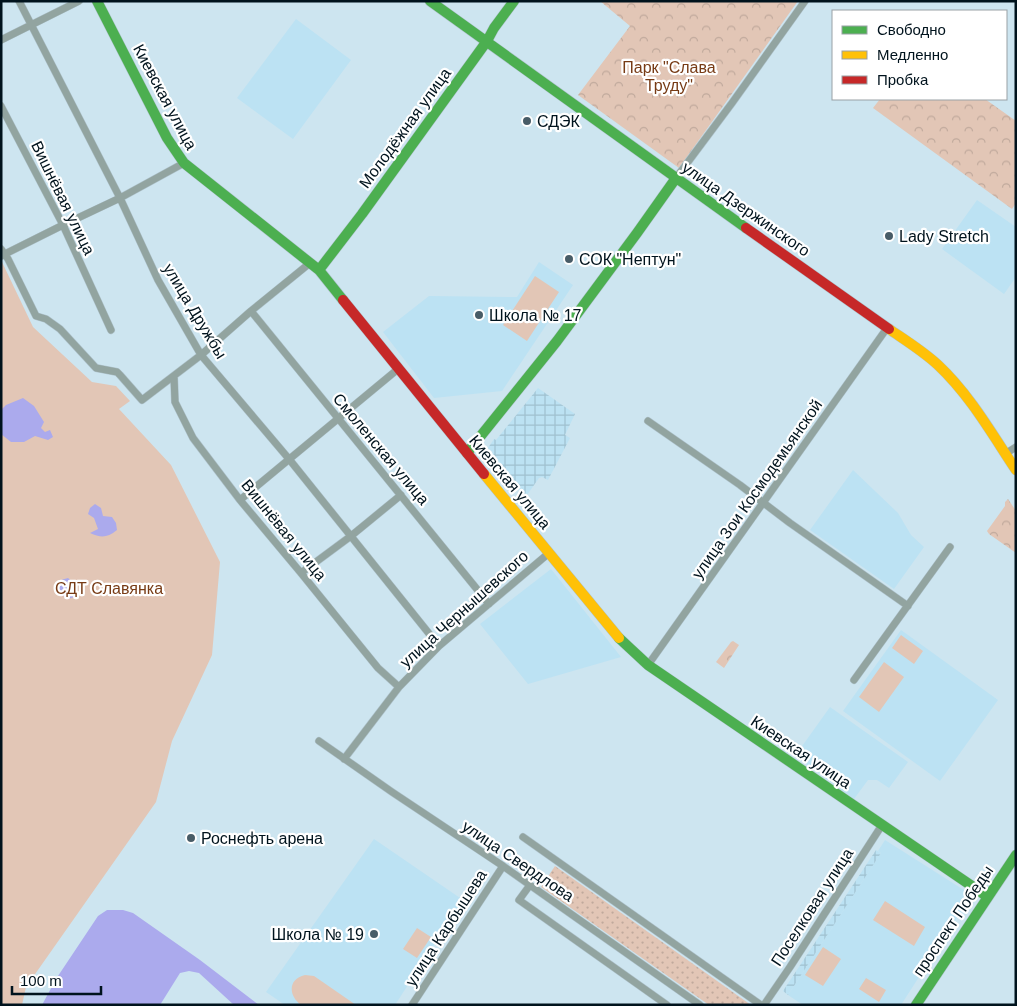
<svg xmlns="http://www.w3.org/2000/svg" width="1017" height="1006" font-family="Arial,sans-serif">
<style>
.built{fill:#bce2f3}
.industrial{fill:url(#industrial-grid)}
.grass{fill:url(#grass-dots)}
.park{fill:url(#park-crowns)}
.garden{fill:#e2c6b6}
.water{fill:#abaaed}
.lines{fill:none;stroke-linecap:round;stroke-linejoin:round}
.street-casing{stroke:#afc3cc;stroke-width:8}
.fast-casing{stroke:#afc3cc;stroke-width:11}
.slow-casing{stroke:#afc3cc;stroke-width:11}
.jam-casing{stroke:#afc3cc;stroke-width:11}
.street{stroke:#92a4a0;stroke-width:7}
.fast{stroke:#4caf50;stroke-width:10}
.slow{stroke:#ffc107;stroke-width:10}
.jam{stroke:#c62828;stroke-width:10}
.poi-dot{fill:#485c67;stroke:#fff;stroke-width:2}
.labels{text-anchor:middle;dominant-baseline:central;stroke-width:4.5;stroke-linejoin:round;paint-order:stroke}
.park-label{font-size:16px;fill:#773b15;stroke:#fff}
.street-label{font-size:16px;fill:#00131d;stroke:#fff}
.poi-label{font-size:16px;fill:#00131d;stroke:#fff;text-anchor:start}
</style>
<defs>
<pattern id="industrial-grid" width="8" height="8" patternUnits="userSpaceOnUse" patternTransform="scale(1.25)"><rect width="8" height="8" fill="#bce2f3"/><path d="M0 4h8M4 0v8" fill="none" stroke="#a0c1d0"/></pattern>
<pattern id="grass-dots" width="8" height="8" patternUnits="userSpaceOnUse" patternTransform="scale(1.25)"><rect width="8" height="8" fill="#e2c6b6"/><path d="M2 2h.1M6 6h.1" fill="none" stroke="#c0a99c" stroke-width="1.8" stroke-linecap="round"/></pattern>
<pattern id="park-crowns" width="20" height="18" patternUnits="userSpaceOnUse" patternTransform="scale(1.25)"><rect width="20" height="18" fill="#e2c6b6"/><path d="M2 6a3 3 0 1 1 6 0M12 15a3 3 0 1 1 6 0" fill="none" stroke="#c0a99c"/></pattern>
</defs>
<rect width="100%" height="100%" fill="#cde5f0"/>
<path class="built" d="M 296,19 L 351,60 L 293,139 L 237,98 Z
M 977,200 L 1016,227 L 1016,277 L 1004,294 L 942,249 Z
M 539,262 L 573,285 L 502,391 L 434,398 L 383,332 L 429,296 L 517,297 Z
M 853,470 L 898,513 L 911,535 L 924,547 L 894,589 L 810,530 Z
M 551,569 L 621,657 L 528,684 L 480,624 Z
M 901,630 L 998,700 L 940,781 L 843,711 Z
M 830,707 L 908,762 L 889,788 L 877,780 L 868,780 L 854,799 L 795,756 Z
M 374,839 L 463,900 L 395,1005 L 285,1005 L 266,992 Z
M 885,840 L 967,892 L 969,899 L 901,1005 L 803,1005 L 788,995 L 881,853 L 878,851 Z"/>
<path class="industrial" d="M 538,388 L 575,414 L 565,435 L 570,438 L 548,480 L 542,477 L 539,478 L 527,495 L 517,488 L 515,491 L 504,483 L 506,481 L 481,456 L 488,449 L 492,453 L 491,454 L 493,452 L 488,448 L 494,439 L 496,440 Z
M 876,850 L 881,853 L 788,995 L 783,991 Z"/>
<path class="grass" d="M 555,866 L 751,1005 L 709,1005 L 541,887 Z"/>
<path class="park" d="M 600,1 L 798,1 L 679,168 L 578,95 L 630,26 Z
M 880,99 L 985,99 L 1016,121 L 1016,203 L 1012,209 L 873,108 Z
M 1008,499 L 1016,511 L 1016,553 L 989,534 L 987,531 L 1005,506 L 1005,502 Z
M 733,641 L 739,645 L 724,668 L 716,662 L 731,642 Z"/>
<path class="garden" d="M 1,262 L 2,262 L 33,327 L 92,382 L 116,386 L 130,401 L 119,409 L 171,465 L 220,562 L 212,655 L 172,741 L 156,802 L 26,987 L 22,1005 L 1,1005 Z
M 535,276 L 559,292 L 527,341 L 503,325 Z
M 901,635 L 923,651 L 914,664 L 892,648 Z
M 884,662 L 904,677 L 879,712 L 859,697 Z
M 885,901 L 925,927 L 914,946 L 873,920 Z
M 417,928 L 431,937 L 417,958 L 403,949 Z
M 823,947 L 841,959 L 823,986 L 805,975 Z
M 305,975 L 314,976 L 356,1005 L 301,1005 C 288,995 288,979 305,975 Z
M 866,978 L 886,990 L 879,1002 L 859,989 Z"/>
<path class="water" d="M 23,398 L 34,406 L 44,422 L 41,428 L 45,432 L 50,430 L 53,437 L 48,440 L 35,436 L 24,442 L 11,442 L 1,434 L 1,410 L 6,405 Z
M 95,504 L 101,508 L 103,516 L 112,517 L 116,523 L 117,530 C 107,538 101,538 90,533 L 98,529 L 94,518 L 88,514 L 90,508 Z
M 68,578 L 75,584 L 77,590 L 74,597 L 68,599 L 62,595 L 58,587 L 61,580 Z
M 107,910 L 123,910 L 133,913 L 200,960 L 259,1005 L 234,1005 L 199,973 L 189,971 L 180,973 L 160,1005 L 42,1005 L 56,979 L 98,916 Z"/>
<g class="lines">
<defs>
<path id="street" d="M 19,1 L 120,198 L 158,280 L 201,355 L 289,459 L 439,646
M 1,40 L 79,1
M 1,106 L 63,225 L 111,330
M 676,178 L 732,103 L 805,1
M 1,249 L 8,259 L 36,316 L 46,319 L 60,329 L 96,368 L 117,372 L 120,375 L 142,400 L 201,355 L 251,311 L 310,263
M 1,256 L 63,225 L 120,198 L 184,163
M 251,311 C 330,409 410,506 489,604
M 174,376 L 175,402 L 193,438 L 240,500 L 301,573 L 352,636 L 378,668 L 399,687
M 648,421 L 740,485 L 790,523 L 908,606
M 1005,454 L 1016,447
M 240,500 L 398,369
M 301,573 L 351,536 L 401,495
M 648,665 L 887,328
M 854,680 L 950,547
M 319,741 L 392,792 L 503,866 L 700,1005
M 344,759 L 399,687 L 439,646 L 549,553
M 523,837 L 761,1005
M 530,885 L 519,900 L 667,1005
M 412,1005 L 503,866
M 764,1005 L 790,967 L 882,825"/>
<path id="fast" d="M 97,1 L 167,138 L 184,163 L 319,270 L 343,300
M 430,1 L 746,228
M 319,270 L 362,214 L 487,41 L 494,28 L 514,1
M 467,453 L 557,341 L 637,233 L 676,178
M 619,638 L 648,665 L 988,897
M 916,1005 L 1016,855"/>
<path id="slow" d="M 889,329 C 905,340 923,351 938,365 C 970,395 992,434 1016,470
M 484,474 L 619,638"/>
<path id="jam" d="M 746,228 L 889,329
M 343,300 L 484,474"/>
</defs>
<use href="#street" class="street-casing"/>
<use href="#fast" class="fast-casing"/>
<use href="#slow" class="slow-casing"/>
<use href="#jam" class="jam-casing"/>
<use href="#street" class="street"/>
<use href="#fast" class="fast"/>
<use href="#slow" class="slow"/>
<use href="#jam" class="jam"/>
</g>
<g class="poi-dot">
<circle cx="527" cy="121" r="5"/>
<circle cx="889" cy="236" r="5"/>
<circle cx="569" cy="259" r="5"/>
<circle cx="479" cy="315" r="5"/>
<circle cx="191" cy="838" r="5"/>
<circle cx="374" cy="934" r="5"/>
</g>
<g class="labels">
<g class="park-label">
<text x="669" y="67">Парк "Слава<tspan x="669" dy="18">Труду"</tspan></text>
<text x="109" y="588">СДТ Славянка</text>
</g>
<g class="street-label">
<text transform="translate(165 97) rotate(62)">Киевская улица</text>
<text transform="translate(405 128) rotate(-54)">Молодёжная улица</text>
<text transform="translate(63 198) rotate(64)">Вишнёвая улица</text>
<text transform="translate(746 209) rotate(35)">улица Дзержинского</text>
<text transform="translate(195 311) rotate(59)">улица Дружбы</text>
<text transform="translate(381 449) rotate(50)">Смоленская улица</text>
<text transform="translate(510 482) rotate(50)">Киевская улица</text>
<text transform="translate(757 489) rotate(-55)">улица Зои Космодемьянской</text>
<text transform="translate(284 530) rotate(51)">Вишнёвая улица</text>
<text transform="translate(464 609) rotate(-42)">улица Чернышевского</text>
<text transform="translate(801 752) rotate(34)">Киевская улица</text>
<text transform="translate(518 861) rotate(34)">улица Свердлова</text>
<text transform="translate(812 907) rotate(-57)">Поселковая улица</text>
<text transform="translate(953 921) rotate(-56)">проспект Победы</text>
<text transform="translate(446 928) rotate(-57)">улица Карбышева</text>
</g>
<g class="poi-label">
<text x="537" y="121">СДЭК</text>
<text x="899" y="236">Lady Stretch</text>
<text x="579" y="259">СОК "Нептун"</text>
<text x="489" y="315">Школа № 17</text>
<text x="201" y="838">Роснефть арена</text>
<text x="364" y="934" text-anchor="end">Школа № 19</text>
</g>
</g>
<rect width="1017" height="1006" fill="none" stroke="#00131d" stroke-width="5"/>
<rect x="832" y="10" width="175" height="90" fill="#ffffff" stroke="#99a1a5"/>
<rect x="842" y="26" width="25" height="8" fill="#4caf50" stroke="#99a1a5"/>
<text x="877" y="35" font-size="15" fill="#00131d">Свободно</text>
<rect x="842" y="51" width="25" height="8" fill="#ffc107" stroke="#99a1a5"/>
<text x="877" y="60" font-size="15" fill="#00131d">Медленно</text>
<rect x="842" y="76" width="25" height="8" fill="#c62828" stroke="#99a1a5"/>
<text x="877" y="85" font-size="15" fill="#00131d">Пробка</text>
<path d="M12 986v8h89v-8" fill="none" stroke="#00131d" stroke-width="2.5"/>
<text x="20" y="986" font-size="15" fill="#00131d" stroke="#ffffff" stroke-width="4" paint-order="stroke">100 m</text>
</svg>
